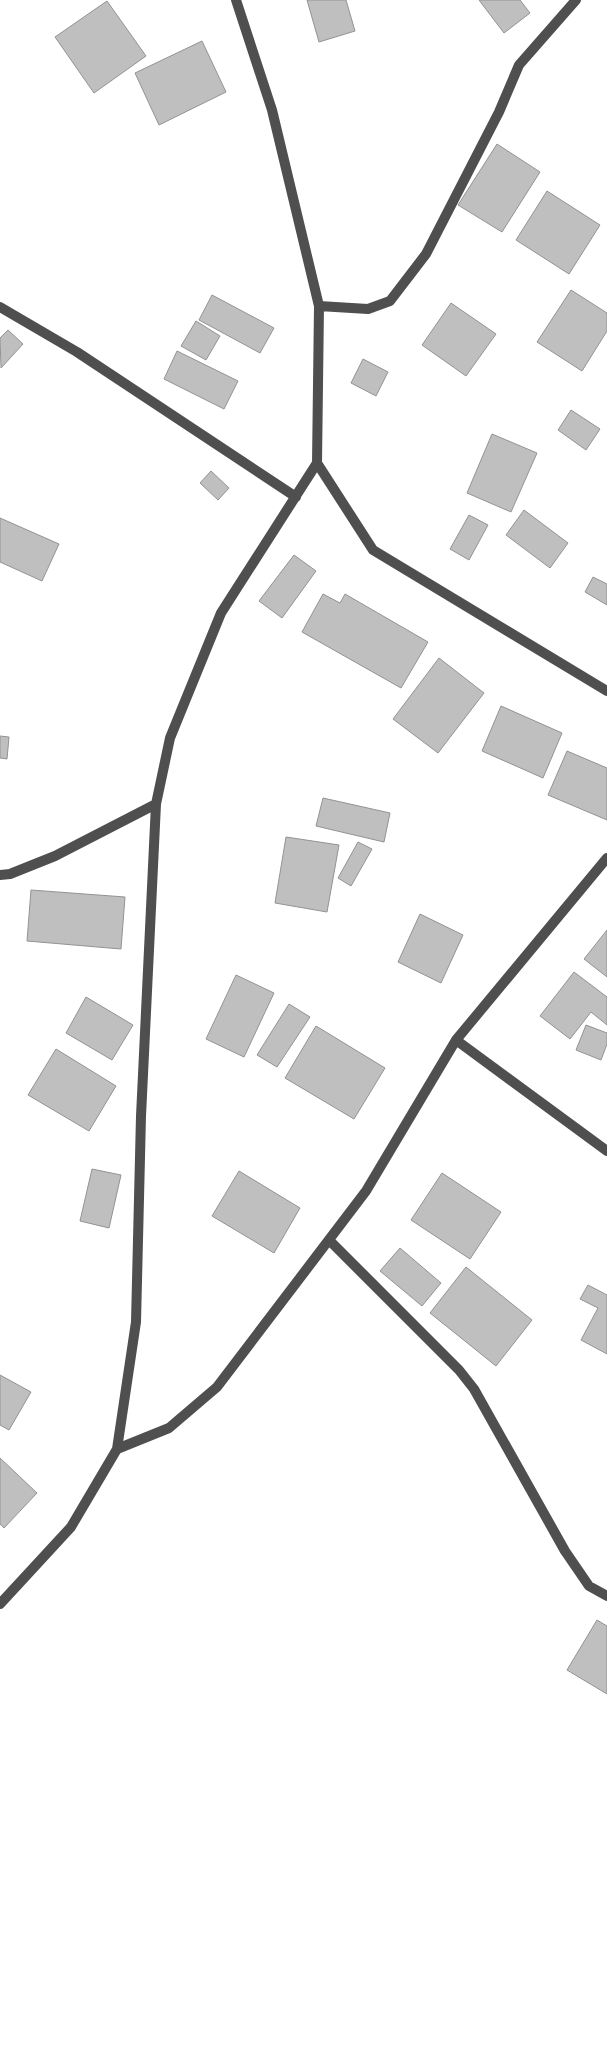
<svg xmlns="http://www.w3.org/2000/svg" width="607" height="2052" font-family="Overpass,sans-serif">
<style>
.building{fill:#bfbfbf;stroke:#939393}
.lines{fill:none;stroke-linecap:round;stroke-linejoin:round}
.street{stroke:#4f4f4f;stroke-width:10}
</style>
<rect width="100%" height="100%" fill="#fff"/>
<path class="building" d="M 307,0 L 346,0 L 355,31 L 319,42 Z
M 479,0 L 520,0 L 530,13 L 504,33 Z
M 107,1 L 146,56 L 94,93 L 55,37 Z
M 202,41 L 226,92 L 159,125 L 135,73 Z
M 497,144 L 540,172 L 502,232 L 458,205 Z
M 547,191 L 600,225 L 569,274 L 516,240 Z
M 571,290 L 607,313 L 607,331 L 582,371 L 537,342 Z
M 212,295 L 274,328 L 260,353 L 199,320 Z
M 451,303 L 496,334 L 466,376 L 422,345 Z
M 196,321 L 220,336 L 206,360 L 181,346 Z
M 8,330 L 23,344 L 1,368 L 0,338 Z
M 177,351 L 238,381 L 224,409 L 164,379 Z
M 363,359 L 388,372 L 376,396 L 351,383 Z
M 571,410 L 600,429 L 586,450 L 558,430 Z
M 492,434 L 537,453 L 511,512 L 467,493 Z
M 211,471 L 229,488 L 218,500 L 200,483 Z
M 524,510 L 568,543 L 550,568 L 506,535 Z
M 469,515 L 488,525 L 469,560 L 450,549 Z
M 0,518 L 59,544 L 42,581 L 0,562 Z
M 294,555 L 316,571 L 282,618 L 259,601 Z
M 593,577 L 607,584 L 607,605 L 585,592 Z
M 323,594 L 340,603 L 345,594 L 428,642 L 401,688 L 302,632 Z
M 439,658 L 484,693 L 438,753 L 393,719 Z
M 501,706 L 562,733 L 543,778 L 482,751 Z
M 0,736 L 9,737 L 7,759 L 0,758 Z
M 567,751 L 607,768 L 607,820 L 548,795 Z
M 323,798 L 390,813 L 384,842 L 316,826 Z
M 286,837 L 339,845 L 327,912 L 275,903 Z
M 358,842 L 372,849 L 351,886 L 338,878 Z
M 31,890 L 125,897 L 121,949 L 27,941 Z
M 420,914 L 463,935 L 441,983 L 398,962 Z
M 607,930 L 607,977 L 584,959 Z
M 574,972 L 607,997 L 607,1025 L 591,1012 L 570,1039 L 540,1016 Z
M 236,975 L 274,993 L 244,1057 L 206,1039 Z
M 86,997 L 133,1025 L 112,1060 L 66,1033 Z
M 289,1004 L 310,1017 L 277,1067 L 257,1055 Z
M 586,1025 L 607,1033 L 607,1044 L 601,1060 L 576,1050 Z
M 316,1026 L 385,1068 L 354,1119 L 285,1078 Z
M 56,1049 L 116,1086 L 89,1131 L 28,1095 Z
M 92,1169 L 121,1175 L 109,1228 L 80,1221 Z
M 239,1171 L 300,1208 L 274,1253 L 212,1216 Z
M 442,1173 L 501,1212 L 470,1259 L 411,1220 Z
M 400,1248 L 441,1283 L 422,1306 L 380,1271 Z
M 466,1267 L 532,1320 L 496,1366 L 430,1313 Z
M 588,1285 L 607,1295 L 607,1354 L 581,1340 L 598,1308 L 580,1299 Z
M 0,1375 L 31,1392 L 9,1430 L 0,1425 Z
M 0,1458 L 37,1493 L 4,1528 L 0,1524 Z
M 597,1620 L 607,1626 L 607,1694 L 567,1670 Z"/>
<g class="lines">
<path class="street" d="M 236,0 L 272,110 L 319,306 L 317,463 L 373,550 L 607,691
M 319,306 L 368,309 L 390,301 L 426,254 L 499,112 L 519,65 L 576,0
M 0,307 L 77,352 L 296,497
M 0,875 L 10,874 L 55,856 L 156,804
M 456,1040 L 607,1151
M 329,1240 L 459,1370 L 474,1389 L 565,1551 L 589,1586 L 607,1596
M 117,1449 L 169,1428 L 217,1387 L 366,1191 L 456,1040 L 607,858
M 0,1604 L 71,1527 L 117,1449 L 136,1322 L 141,1116 L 156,804 L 170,738 L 221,613 L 317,463"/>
</g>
</svg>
